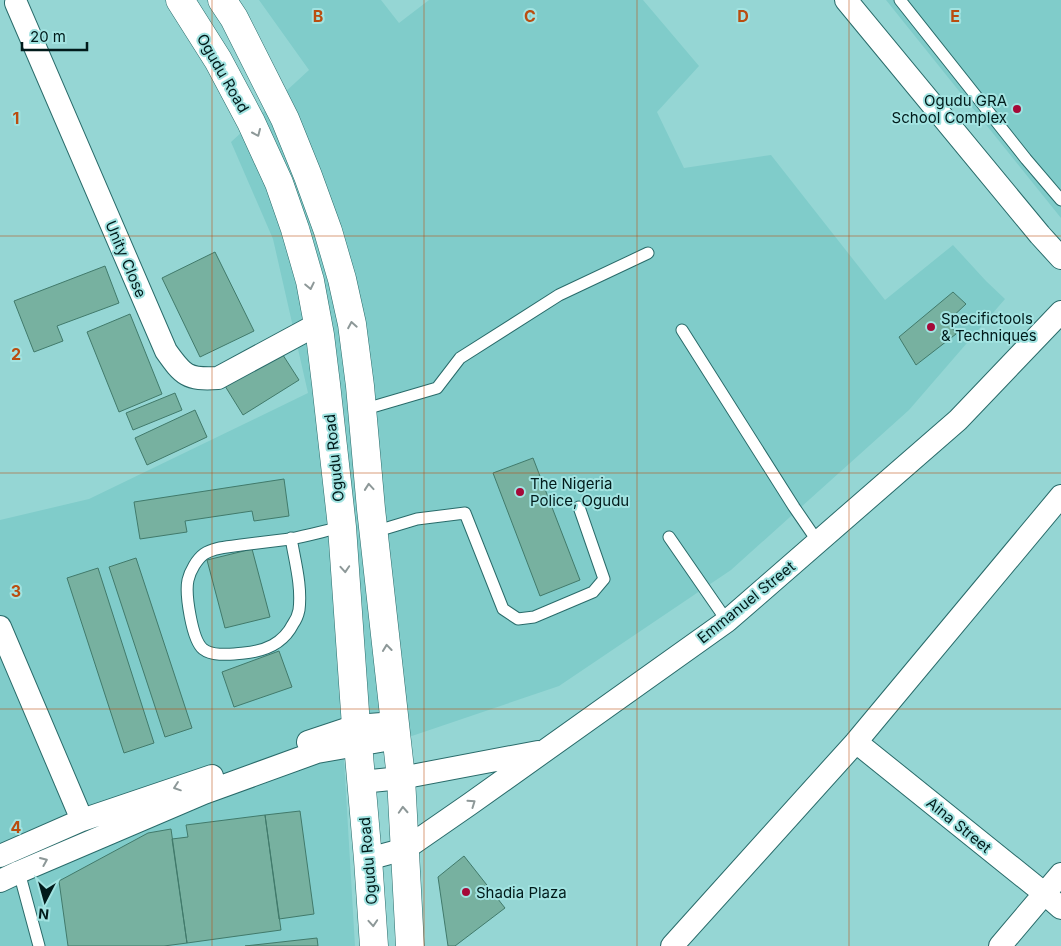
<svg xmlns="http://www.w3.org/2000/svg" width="1061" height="946" font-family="Inter,sans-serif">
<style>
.built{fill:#80ccca}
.building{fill:#77b1a0;stroke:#417a6b}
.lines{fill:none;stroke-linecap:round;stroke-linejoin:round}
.service-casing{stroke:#296b6a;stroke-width:13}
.minor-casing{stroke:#296b6a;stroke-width:24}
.secondary-casing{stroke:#296b6a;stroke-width:29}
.service{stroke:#fff;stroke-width:11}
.minor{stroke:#fff;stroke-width:22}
.secondary{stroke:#fff;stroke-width:28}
.oneway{stroke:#8d9898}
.grid{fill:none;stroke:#ba4d0f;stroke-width:1;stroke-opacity:0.55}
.poi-dot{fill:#a50938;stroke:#a2e3e1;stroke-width:2}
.labels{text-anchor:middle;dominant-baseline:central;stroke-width:4;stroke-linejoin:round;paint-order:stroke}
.street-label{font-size:15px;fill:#011b1b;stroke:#a2e3e1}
.poi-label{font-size:15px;fill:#011b1b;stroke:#a2e3e1;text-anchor:start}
.grid-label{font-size:16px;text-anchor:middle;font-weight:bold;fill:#ba4d0f;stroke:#a2e3e1;stroke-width:4;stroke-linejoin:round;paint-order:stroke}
</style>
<rect width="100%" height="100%" fill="#95d6d4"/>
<path class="built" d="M 259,0 L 381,0 L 399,23 L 429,0 L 643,0 L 699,66 L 657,112 L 684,168 L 771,155 L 885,300 L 953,245 L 986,281 L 1005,299 L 909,410 L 731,570 L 559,686 L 344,759 L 355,946 L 0,946 L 0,520 L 89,499 L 308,393 L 273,239 L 231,142 L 309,70 Z
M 886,0 L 1061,0 L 1061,218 Z"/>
<path class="building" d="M 215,252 L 254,331 L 200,357 L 162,278 Z
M 105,266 L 119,303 L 57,326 L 63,341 L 34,352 L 14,301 Z
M 953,292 L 966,304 L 948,321 L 956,334 L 916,365 L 899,337 Z
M 130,314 L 162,394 L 119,412 L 87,332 Z
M 281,352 L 299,380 L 243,415 L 225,386 Z
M 175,393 L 182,410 L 133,430 L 126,413 Z
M 195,410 L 207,437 L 147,465 L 135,438 Z
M 533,458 L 580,580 L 540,596 L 493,473 Z
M 284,479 L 289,516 L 254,521 L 252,511 L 185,521 L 187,532 L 140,539 L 134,502 Z
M 252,549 L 270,617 L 225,628 L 207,560 Z
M 136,558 L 192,728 L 165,737 L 109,567 Z
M 98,568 L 154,743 L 124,753 L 67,578 Z
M 279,651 L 292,687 L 234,707 L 222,672 Z
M 300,811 L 314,914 L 279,919 L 265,815 Z
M 265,815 L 281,930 L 187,943 L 172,839 L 188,837 L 186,825 Z
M 171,829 L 187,943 L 164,946 L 68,946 L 59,881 L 148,833 Z
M 464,856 L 505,908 L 455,946 L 448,946 L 438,877 Z
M 317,938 L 318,946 L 245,946 Z"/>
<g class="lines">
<defs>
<path id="service" d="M 900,0 L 1026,159 L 1061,200
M 682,330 L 794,507 L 818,542
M 362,410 L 437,388 L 460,358 L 559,295 L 648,253
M 374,532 L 417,519 L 465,513 L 503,609 L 518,619 L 534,617 L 593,592 L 604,579 L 579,507
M 669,537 L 727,621
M 291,538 C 295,562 302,586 299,610 C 298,615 296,620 293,624 C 283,644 265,651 244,653 C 231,654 213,657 203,649 C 192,640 185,594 188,580 C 190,571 197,559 204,554 C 214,547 229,547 241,545 C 257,543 273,541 290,539 C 307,536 324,531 342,527
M 19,872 L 39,946"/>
<path id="minor" d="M 846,0 L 1040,235 L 1061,258
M 16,3 L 166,351 C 183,375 187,380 218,378 L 318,324
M 0,627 L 82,820
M 308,742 L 356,726 L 395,723
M 856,742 L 1045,894 L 1061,908
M 361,782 L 401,778 L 538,752
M 0,856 L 82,820 L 212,776
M 368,859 L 405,849 L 470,804 L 727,621 L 958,420 L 1061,312
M 0,881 L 19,872 L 204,793 L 317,752 L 397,738
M 672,946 L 856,742 L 1061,496
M 1000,946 L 1061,874"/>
<path id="secondary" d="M 180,0 L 218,60 L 251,122 L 279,183 L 295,229 L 310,281 L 320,335 L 326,384 L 342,527 L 356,726 L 358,744 L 368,859 L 374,946
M 222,0 L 234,18 L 285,119 L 308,176 L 328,231 L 342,279 L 352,324 L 360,386 L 371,509 L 401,778 L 410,946"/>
</defs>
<use href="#service" class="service-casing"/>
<use href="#minor" class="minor-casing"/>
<use href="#secondary" class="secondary-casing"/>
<use href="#service" class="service"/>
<use href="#minor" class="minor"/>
<use href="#secondary" class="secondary"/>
</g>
<defs><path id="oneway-chevron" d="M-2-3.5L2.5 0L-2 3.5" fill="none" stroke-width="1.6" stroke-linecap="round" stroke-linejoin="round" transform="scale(1.25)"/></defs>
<g class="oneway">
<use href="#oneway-chevron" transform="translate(257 133) rotate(66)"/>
<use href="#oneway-chevron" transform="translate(310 286) rotate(78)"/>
<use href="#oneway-chevron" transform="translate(352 325) rotate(-100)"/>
<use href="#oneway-chevron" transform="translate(369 487) rotate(-95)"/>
<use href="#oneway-chevron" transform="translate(345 569) rotate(86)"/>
<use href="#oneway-chevron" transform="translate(387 648) rotate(-96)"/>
<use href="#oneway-chevron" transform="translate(177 787) rotate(161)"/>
<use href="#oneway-chevron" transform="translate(472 803) rotate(-35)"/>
<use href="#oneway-chevron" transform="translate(403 810) rotate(-93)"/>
<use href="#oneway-chevron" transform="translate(44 861) rotate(-23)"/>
<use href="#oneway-chevron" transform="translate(373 923) rotate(86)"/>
</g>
<path class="grid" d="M 212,0 L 212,946M 424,0 L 424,946M 637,0 L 637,946M 849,0 L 849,946M 0,236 L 1061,236M 0,473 L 1061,473M 0,709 L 1061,709"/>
<g class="poi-dot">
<circle cx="1017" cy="109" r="5"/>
<circle cx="931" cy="327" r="5"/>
<circle cx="520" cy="492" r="5"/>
<circle cx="466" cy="892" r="5"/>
</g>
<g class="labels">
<g class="street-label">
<text transform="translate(223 73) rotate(60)">Ogudu Road</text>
<text transform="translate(126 259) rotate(67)">Unity Close</text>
<text transform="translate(334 458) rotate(-96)">Ogudu Road</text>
<text transform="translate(746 602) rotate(-39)">Emmanuel Street</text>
<text transform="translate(959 825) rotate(39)">Aina Street</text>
<text transform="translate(368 861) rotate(-95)">Ogudu Road</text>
</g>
<g class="poi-label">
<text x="1007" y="100" text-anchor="end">Ogudu GRA<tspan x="1007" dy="17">School Complex</tspan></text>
<text x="941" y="318">Specifictools<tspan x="941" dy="17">&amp; Techniques</tspan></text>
<text x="530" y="483">The Nigeria<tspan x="530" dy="17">Police, Ogudu</tspan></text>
<text x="476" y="892">Shadia Plaza</text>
</g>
</g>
<g class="grid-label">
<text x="318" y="22">B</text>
<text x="530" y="22">C</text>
<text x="743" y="22">D</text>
<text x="955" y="22">E</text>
<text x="16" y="124">1</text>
<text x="16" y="360">2</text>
<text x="16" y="597">3</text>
<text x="16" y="833">4</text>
</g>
<g transform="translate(45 901) rotate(186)" stroke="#a2e3e1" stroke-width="4" paint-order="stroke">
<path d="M0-4L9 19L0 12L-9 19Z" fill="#011b1b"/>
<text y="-8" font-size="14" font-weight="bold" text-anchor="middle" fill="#011b1b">N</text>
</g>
<path d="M22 42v8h65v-8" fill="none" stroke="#011b1b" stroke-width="2.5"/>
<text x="30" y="42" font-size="15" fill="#011b1b" stroke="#a2e3e1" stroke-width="4" paint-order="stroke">20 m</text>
</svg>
